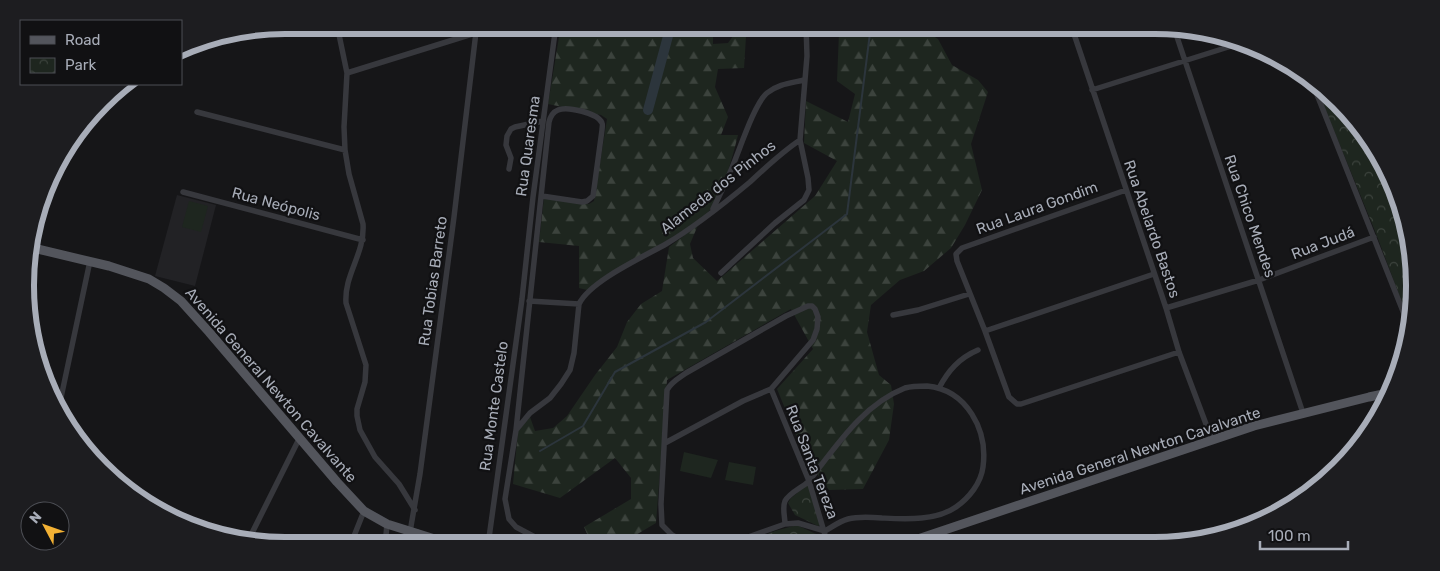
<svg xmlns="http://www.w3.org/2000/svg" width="1440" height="571" font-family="Rubik,sans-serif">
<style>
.built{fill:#222225}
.forest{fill:url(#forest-firs)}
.park{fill:url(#park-crowns)}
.pitch{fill:#1e261f}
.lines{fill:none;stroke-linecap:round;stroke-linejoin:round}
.stream{stroke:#2c353c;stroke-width:2}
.river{stroke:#2c353c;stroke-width:10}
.minor{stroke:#37383d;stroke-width:5.5}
.secondary{stroke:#45474d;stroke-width:8}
.primary{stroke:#53555c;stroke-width:9}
.labels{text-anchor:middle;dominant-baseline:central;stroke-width:4.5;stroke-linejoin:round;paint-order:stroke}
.street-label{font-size:15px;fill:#a8adb8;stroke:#111113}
.rim{fill:none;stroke:#a8adb8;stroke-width:6}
</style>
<defs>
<pattern id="forest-firs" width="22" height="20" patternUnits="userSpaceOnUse" patternTransform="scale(1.25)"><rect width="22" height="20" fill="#1e261f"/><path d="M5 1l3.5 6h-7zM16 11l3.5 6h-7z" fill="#3c433d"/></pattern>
<pattern id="park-crowns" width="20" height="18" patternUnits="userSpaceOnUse" patternTransform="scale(1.25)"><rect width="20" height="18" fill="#1e261f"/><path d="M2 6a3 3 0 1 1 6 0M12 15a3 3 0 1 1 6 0" fill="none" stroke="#3c433d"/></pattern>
</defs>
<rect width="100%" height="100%" fill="#161618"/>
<path class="built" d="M 177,195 L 216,205 L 195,286 L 155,276 Z"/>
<path class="forest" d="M 561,25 L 713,25 L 713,44 L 728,43 L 733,36 L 746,36 L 744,68 L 718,69 L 715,87 L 728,117 L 721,135 L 738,135 C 733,155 723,194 710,210 C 701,220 687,228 676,235 C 647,254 617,272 587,290 L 579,288 L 579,246 L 539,242 L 544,198 L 589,204 L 594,201 L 607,119 L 601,115 L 548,104 Z
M 810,25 L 925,25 L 922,29 L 938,39 L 952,65 L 978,80 L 988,92 L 971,144 L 982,190 L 965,225 L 951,248 L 924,271 L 900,280 L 871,305 L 867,332 L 879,375 L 891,385 L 894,404 L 889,440 L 863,489 L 829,490 L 805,457 L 777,389 L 813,349 L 791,309 L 667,380 L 656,523 L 619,545 L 592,545 L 584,527 L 631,499 L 631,478 L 615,458 L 560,498 L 513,484 L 518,431 L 530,417 L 535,431 L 553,428 L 567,416 L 595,375 L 617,347 L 627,322 L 641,304 L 662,291 L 669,247 L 698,225 L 690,244 L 693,258 L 717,281 L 815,196 L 837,161 L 804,143 L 806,101 L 848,122 L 855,94 L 837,81 L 839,33 L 811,32 Z"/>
<path class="park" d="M 1313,79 L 1380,156 L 1413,252 L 1408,318 L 1375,231 Z
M 808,484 L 820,525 L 818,526 L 795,515 L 788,503 L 791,498 Z
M 797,525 L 822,537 L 824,545 L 738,545 L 775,531 Z"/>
<path class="pitch" d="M 189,201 L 208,206 L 201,232 L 182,227 Z
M 684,452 L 718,460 L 711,478 L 680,471 Z
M 729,462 L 756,467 L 753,485 L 725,480 Z"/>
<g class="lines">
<path class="stream" d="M 540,451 L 583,426 L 615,372 L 706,322 L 847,214 L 871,25"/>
<path class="river" d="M 648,110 L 671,25"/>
<path class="minor" d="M 337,25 L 347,73 L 344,127 L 345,150 L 349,174 L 363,224 C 365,254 344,274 346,303 L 366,365 L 365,382 L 357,409 L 357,416 L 360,430 L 375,457 L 399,484 L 415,510
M 737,25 L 737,33
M 1071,25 L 1166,308 L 1179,352 L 1212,440
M 1174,28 L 1303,413
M 347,73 L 501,25
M 1310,77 L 1408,324
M 1092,90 L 1241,43
M 197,112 L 345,150
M 509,169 L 511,158 L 506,145 L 507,136 L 511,129 L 515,127 L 543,121
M 1126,190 L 962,248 L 956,254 L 957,261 L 985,331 L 1009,397 L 1017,404 L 1021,404 L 1179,352
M 183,192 L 363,240
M 713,209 C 719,196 726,183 731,170 C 739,152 754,104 767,93 C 778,84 791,83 804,80
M 721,273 L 775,223 L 804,200 L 809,190 L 808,178 L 800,140 L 807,56 L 806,25
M 529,301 L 579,304 C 590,281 643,257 666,244 C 693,228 726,202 750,182 C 766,167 782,152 800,140
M 1166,308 L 1259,280 L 1374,237
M 893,315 L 918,310 L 969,294
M 985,331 L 1154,274
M 939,388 C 948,371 959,358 978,350
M 771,389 L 809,481 L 828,545
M 59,407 L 90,261
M 516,430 L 549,122 C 550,118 553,112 558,110 C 567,106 598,113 602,123 C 603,124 602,128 602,130 L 593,196 L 587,201 L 582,202 L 542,196
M 665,443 L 743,401 L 771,389 L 813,340 L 817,329 L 818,317 L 815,309 L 812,306 L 808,306 L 786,316 L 686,373 C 679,378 671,382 667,390 L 661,504 L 662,525 L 672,535 L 690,545
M 410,532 L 420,474 L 454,217 L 476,32
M 251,535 L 300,437
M 488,545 L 522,299 L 533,197 L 556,25
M 550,545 L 516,527 L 509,519 L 505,499 L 516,430 L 530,413 L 550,398 L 561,384 L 570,370 L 574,353 L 579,304
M 726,545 L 785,524 L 798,523 L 825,531 C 832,527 840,521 848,519 C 859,516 871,517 882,518 C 905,519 936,521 956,507 C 969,498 981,483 983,467 C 988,430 967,390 927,386 C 920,386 912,386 905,388 C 869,402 844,435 822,464 C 817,470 813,477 808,482 C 801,488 789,493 785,501 C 782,508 785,517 785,524
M 350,546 L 364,511
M 385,546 L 387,524"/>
<path class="secondary" d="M 416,533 L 416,546"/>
<path class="primary" d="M 29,247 L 109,266 L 149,279 L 164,288 L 181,301 L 209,332 L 337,482 L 364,511 L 387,524 L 457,546
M 903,544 L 1254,426 L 1369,397 L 1388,393"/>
</g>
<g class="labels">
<g class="street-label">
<text transform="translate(528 146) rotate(-82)">Rua Quaresma</text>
<text transform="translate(718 187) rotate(-38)">Alameda dos Pinhos</text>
<text transform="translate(276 204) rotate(15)">Rua Neópolis</text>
<text transform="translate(1037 208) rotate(-20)">Rua Laura Gondim</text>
<text transform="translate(1250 216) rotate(71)">Rua Chico Mendes</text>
<text transform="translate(1152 229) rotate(71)">Rua Abelardo Bastos</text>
<text transform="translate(1323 243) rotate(-21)">Rua Judá</text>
<text transform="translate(433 281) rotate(-82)">Rua Tobias Barreto</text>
<text transform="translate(271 385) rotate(49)">Avenida General Newton Cavalvante</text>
<text transform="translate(494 406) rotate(-82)">Rua Monte Castelo</text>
<text transform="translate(1140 451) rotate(-18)">Avenida General Newton Cavalvante</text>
<text transform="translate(812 462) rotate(69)">Rua Santa Tereza</text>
</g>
</g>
<path d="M0 0H1440V571H0ZM285 34H1155A251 251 0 0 1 1406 285V286A251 251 0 0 1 1155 537H285A251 251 0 0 1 34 286V285A251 251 0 0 1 285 34Z" fill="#1d1d20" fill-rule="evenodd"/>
<path class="rim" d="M285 34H1155A251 251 0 0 1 1406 285V286A251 251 0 0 1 1155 537H285A251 251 0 0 1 34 286V285A251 251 0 0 1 285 34Z"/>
<rect x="20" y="20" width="162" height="65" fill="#111113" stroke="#4d4f55"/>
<rect x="30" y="36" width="25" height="8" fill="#53555c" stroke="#4d4f55"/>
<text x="65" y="45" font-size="15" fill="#a8adb8">Road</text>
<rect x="30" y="58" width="25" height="15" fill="url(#park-crowns)" stroke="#4d4f55"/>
<text x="65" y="70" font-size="15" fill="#a8adb8">Park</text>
<g transform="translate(45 526) rotate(311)"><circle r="24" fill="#111113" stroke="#4d4f55"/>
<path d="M0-4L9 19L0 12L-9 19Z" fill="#f2b134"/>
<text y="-8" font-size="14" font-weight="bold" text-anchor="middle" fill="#a8adb8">N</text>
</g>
<path d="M1260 541v8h88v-8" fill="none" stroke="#a8adb8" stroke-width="2.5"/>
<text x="1268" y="541" font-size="15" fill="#a8adb8" stroke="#111113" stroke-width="4" paint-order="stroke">100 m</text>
</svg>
